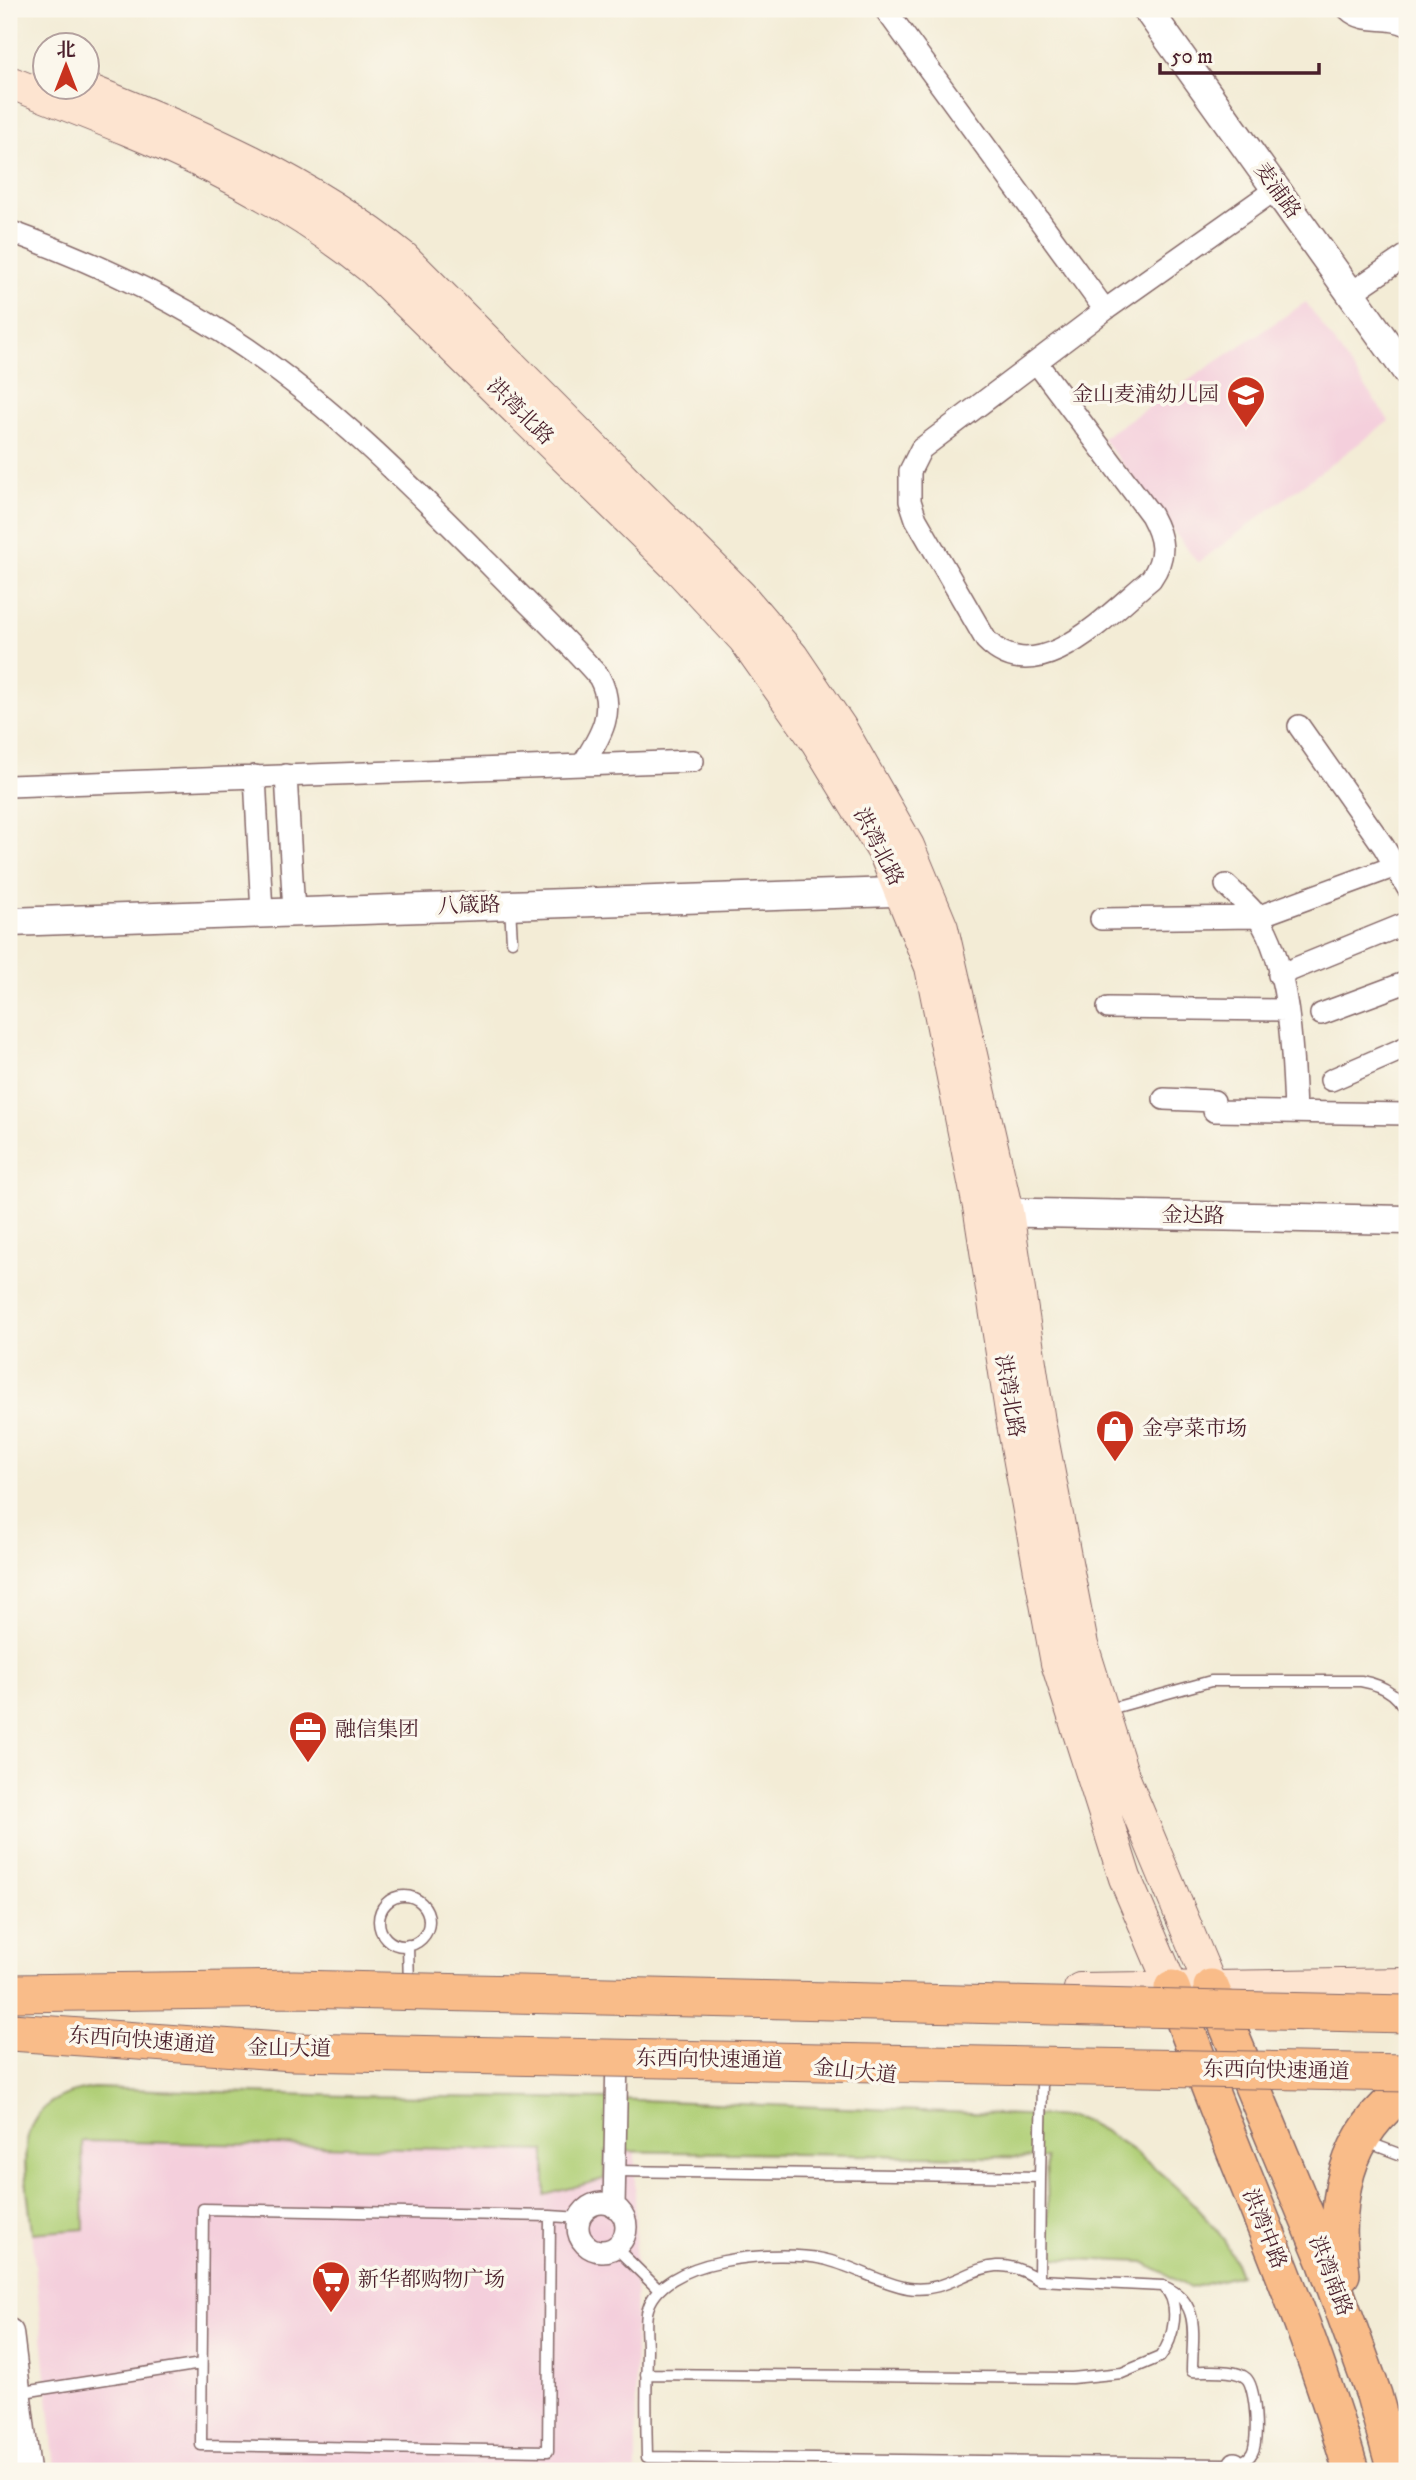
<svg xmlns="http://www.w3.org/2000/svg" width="1416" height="2480" font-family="'IM FELL DW Pica','Noto Serif SC',serif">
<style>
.built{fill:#f4cfdc}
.green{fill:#b0cf77;stroke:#7d7751;stroke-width:2}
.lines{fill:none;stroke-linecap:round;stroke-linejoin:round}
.service-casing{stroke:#856767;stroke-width:13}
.minor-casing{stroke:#856767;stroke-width:24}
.tertiary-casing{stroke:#856767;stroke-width:31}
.secondary-casing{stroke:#856767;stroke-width:34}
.primary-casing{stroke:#856767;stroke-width:38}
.service{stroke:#fff;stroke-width:10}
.minor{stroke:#fff;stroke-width:21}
.tertiary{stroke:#fff;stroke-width:28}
.secondary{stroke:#fde4d0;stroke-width:32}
.primary{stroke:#f9bc89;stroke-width:35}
.trunk-bridge-casing{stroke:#856767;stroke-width:39;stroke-linecap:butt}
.trunk-bridge{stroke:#f9bc89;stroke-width:37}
.labels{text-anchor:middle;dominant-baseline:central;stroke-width:7;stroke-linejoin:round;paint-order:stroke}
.street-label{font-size:21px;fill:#4a1f2b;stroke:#fbf7ec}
.poi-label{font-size:21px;fill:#4a1f2b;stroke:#fbf7ec;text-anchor:start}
</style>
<rect width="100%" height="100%" fill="#fbf7ec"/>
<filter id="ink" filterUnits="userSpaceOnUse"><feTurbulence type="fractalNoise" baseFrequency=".0143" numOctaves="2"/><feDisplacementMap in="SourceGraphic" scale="14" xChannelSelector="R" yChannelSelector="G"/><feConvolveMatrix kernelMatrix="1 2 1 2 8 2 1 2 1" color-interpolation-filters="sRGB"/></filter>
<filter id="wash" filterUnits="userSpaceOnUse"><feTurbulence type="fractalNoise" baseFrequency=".00686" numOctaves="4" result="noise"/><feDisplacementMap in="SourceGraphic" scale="28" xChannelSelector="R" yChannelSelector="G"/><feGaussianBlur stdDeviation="1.57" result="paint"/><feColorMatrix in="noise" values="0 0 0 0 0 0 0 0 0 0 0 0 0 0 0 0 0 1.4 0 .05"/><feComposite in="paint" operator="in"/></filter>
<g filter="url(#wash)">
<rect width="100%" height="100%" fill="#f3ecd6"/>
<path class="built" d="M 1306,302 L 1389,421 L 1198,563 L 1102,438 Z
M 82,2141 L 545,2151 L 545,2194 L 605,2151 L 635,2152 L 636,2471 L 55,2469 L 32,2233 L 84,2229 Z"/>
<path class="green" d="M 94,2088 L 348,2096 L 613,2099 L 1073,2117 C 1119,2131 1196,2200 1224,2240 C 1231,2250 1235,2263 1240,2275 L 1190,2288 L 1144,2262 L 1050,2258 L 1046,2158 L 606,2151 L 604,2179 L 545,2195 L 545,2151 L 82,2141 L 84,2229 L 32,2233 C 26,2166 4,2100 94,2088 Z"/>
</g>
<g filter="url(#ink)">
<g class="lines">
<defs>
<path id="service" d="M 510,907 L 512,941
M 1106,1710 L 1211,1681 L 1361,1681 C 1383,1685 1404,1696 1407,1720
M379 1921a25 25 0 1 1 50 0a25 25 0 1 1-50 0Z
M 408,1945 L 409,1987
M 1364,2141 L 1407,2157
M 615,2171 L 1040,2177 L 1042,2083
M 203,2209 L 550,2216 L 548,2451 L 201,2445 Z
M 550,2216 L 581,2218
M 615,2247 L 659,2290
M 1039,2280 C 983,2241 960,2296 908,2288 C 879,2283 852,2265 823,2259 C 779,2250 658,2256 647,2313 C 645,2325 647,2338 647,2350 C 646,2386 646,2421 647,2457 L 1223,2464 C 1233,2463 1247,2463 1252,2453 C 1259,2441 1256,2386 1246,2378 C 1235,2368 1206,2372 1192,2371 C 1192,2335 1202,2302 1163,2286
M 646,2374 L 1072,2378 L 1122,2373 L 1160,2357 C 1174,2339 1182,2303 1163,2286 L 1039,2280 L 1040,2177
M 17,2393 L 201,2364"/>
<path id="minor" d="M 885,9 L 1105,310 L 1276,189
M 1348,9 C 1366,26 1387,14 1407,25
M 9,231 C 92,261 173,298 246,348 C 335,409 412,487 488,563 C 525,601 564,637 599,677 C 617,710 601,736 582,765
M 1351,293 L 1407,255
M 1036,362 L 1151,515 C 1164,539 1167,556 1151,579 C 1110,612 1038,694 986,640 L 916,519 L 910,501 L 910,471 L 921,449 L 1105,310
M 1299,726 L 1384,847 L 1407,887
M 286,775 L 294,912
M 255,776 L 262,913
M 9,786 L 693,761
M 1226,885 C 1236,895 1249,905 1257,916 C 1290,962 1293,1057 1295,1112
M 1101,919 L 1257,917 L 1396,866
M 1279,975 L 1407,923
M 1108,1008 L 1287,1010
M 1321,1014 L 1407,982
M 1331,1080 L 1407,1047
M 1164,1099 L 1214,1101 L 1214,1111 L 1407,1114
M578 2227a24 24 0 1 1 48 0a24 24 0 1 1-48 0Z
M 614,2207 L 617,2054
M 1235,2463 L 1237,2471"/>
<path id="tertiary" d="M 1147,9 L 1407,372
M 9,922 L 922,891
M 986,1212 L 1407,1220
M 9,2333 L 26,2471"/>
<path id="secondary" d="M 9,82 C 143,135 260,177 374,270 L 676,566 L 744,639 L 817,742 L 885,854 L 931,967 L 980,1212 L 1013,1424 L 1057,1663 L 1125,1878 L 1172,1988
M 86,89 C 199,134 309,181 404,258 L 741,596 L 792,656 L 840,727 L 908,846 L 942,928 L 1007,1212 L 1039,1422 L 1082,1645 L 1123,1776 L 1211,1987
M 1080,1989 L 1407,1984"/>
<path id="primary" d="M 1211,1987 L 1325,2261 L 1374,2395 L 1395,2471
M 1172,1988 C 1229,2150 1304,2306 1351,2471
M 1342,2274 C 1333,2202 1343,2134 1407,2090"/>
</defs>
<use href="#service" class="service-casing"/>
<use href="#minor" class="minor-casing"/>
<use href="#tertiary" class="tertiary-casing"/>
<use href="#secondary" class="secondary-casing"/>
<use href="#primary" class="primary-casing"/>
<use href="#service" class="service"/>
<use href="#minor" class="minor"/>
<use href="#tertiary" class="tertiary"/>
<use href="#secondary" class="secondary"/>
<use href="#primary" class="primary"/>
<defs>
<path id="trunk-bridge" d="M 13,1993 L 294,1989 L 1407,2014
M 11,2032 L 293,2052 L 1407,2073"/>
</defs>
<use href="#trunk-bridge" class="trunk-bridge-casing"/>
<use href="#trunk-bridge" class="trunk-bridge"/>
</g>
</g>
<defs>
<symbol id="school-pin" viewBox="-11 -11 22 30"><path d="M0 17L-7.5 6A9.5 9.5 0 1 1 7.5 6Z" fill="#c8321e" stroke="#fbf7ec"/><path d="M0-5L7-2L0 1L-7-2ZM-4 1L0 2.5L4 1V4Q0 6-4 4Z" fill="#fff"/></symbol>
<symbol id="shop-pin" viewBox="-11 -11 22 30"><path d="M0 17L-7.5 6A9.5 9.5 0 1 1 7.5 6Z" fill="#c8321e" stroke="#fbf7ec"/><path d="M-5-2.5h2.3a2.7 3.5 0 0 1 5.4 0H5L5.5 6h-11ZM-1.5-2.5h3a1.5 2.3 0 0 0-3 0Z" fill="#fff"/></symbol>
<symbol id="office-pin" viewBox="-11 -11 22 30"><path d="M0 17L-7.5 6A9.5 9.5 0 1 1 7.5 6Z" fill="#c8321e" stroke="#fbf7ec"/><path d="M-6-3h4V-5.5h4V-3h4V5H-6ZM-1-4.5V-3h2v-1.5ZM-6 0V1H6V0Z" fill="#fff"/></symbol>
<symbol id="supermarket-pin" viewBox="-11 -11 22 30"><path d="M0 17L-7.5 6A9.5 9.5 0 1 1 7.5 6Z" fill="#c8321e" stroke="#fbf7ec"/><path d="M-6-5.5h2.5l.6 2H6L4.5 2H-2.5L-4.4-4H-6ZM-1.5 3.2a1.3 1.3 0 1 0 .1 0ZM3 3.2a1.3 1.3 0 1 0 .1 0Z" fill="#fff"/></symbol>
</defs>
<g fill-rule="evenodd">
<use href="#school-pin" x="1224" y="373" width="44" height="60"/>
<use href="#shop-pin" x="1093" y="1407" width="44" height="60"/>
<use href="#office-pin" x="286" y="1708" width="44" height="60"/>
<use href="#supermarket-pin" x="309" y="2258" width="44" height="60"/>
</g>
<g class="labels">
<g class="street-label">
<text transform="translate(1277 191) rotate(54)">麦浦路</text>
<text transform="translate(520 412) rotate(45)">洪湾北路</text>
<text transform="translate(878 847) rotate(63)">洪湾北路</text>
<text transform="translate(469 906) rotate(-2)">八箴路</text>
<text transform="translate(1193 1216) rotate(1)">金达路</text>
<text transform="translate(1009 1396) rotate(80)">洪湾北路</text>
<text transform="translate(142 2041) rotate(4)">东西向快速通道</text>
<text transform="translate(289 2049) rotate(1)">金山大道</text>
<text transform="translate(709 2060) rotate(1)">东西向快速通道</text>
<text transform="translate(1276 2071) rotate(1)">东西向快速通道</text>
<text transform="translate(855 2072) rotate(6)">金山大道</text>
<text transform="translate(1264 2229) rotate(68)">洪湾中路</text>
<text transform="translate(1330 2276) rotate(69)">洪湾南路</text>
</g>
<g class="poi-label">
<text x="1219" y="395" text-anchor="end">金山麦浦幼儿园</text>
<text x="1142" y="1429">金亭菜市场</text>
<text x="335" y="1730">融信集团</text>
<text x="358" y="2280">新华都购物广场</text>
</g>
</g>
<rect width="1416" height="2480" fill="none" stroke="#fbf7ec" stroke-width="35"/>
<g transform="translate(66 66)"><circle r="33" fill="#fbf7ec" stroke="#b4a19f" stroke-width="2"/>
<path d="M0-5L12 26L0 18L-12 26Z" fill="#c8321e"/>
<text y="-10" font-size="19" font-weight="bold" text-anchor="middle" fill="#4a1f2b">北</text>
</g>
<path d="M1160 63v10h159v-10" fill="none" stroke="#4a1f2b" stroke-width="3.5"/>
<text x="1171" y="63" font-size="21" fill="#4a1f2b" stroke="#fbf7ec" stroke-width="5" paint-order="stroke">50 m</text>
</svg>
